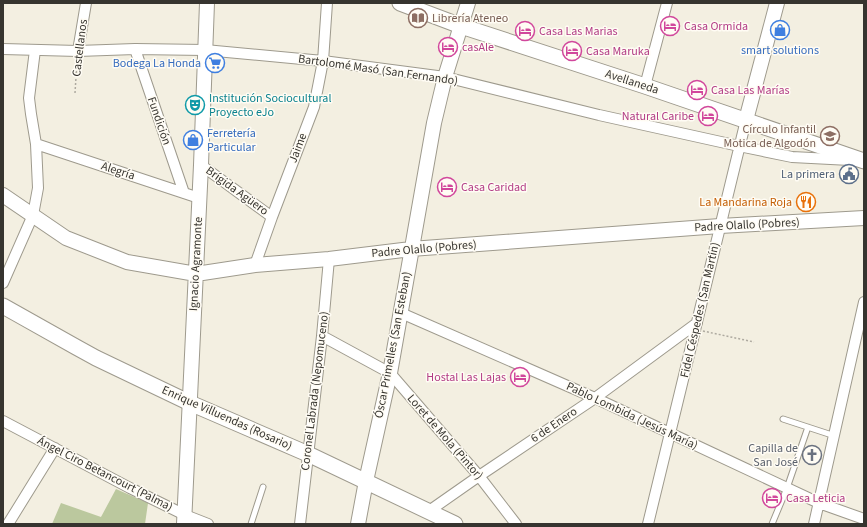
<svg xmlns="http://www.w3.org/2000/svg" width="867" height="527" font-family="'Source Sans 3',sans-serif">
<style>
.green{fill:#bbc89e}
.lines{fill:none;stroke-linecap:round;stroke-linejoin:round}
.lane-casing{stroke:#9e9a8d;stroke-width:7}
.street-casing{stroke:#9e9a8d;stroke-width:12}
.secondary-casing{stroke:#9e9a8d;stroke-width:16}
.primary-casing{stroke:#9e9a8d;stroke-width:17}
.path{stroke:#aeaaa0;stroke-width:1.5;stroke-dasharray:2 2;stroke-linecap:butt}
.lane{stroke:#fff;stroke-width:5}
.street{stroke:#fff;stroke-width:10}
.secondary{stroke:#fff;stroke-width:14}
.primary{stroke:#fff;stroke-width:15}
.labels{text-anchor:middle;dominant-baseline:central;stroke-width:3;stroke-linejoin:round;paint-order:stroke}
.education-label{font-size:12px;fill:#785e54;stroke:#fffcf4;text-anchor:start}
.hotel-label{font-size:12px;fill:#b23c85;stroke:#fffcf4;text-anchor:start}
.street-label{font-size:12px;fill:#36342f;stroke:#fffcf4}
.shop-label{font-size:12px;fill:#366cbe;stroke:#fffcf4}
.culture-label{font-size:12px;fill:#0d838f;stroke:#fffcf4;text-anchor:start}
.service-label{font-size:12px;fill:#4e5e75;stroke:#fffcf4;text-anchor:end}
.food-label{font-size:12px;fill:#c56008;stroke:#fffcf4;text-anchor:end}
.worship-label{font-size:12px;fill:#5b616d;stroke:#fffcf4;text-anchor:end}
</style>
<rect width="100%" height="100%" fill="#f3efe1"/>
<path class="green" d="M 116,489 L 148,503 L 145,524 L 52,524 L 61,503 L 101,517 Z"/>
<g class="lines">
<defs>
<path id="lane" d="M 783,419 L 835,436
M 251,524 L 263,487
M 772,524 L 787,488 L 808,427"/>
<path id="street" d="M 3,49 L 78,51 L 135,49 L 205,50 L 323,61 L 445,77 L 599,115 L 739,146 L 792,157 L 850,160
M 135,49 L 184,193
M 78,51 L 86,3
M 645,86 L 667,3
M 36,144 L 199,198
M 201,165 L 272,217
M 255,265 L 272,217 L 314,107 L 323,61 L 327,3
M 3,283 L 33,215 L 38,188 L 36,144 L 31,114 L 29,98 L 35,50
M 401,313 L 595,398 L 819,503 L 864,519
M 322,336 L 390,373 L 479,476 L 516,524
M 3,421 L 130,488 L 185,515 L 208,524
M 429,511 L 479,476 L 595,398 L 697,323
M 8,524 L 55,448
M 300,524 L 322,336 L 329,259
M 648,524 L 746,120
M 814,524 L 864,302"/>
<path id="secondary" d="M 746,120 L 777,3
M 3,195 L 66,238 L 127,262 L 196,274 L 255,265 L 329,259 L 411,249 L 720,226 L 864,218
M 184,524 L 201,165 L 207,3
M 358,524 L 366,481 L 390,373 L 434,123 L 445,77 L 468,3"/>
<path id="primary" d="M 400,3 L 461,26 L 645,86 L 864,161
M 3,306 L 76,347 L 96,358 L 190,403 L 308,454 L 455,524"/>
</defs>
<use href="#lane" class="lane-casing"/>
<use href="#street" class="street-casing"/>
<use href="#secondary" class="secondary-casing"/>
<use href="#primary" class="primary-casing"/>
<path class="path" d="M 75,93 L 77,61
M 703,331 L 754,342"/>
<use href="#lane" class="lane"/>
<use href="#street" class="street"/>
<use href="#secondary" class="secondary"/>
<use href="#primary" class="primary"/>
</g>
<defs>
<symbol id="library-ring" viewBox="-11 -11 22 22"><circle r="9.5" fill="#fffcf4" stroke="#8d6e63" stroke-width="1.5"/><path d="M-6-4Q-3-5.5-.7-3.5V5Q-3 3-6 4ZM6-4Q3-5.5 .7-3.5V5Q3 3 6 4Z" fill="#8d6e63"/></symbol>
<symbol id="hotel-ring" viewBox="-11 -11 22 22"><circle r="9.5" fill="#fffcf4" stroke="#d1479c" stroke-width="1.5"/><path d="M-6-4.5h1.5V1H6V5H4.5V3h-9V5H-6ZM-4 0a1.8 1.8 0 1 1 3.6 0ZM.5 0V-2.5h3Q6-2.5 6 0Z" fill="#d1479c"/></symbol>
<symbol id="shop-ring" viewBox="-11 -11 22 22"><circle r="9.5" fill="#fffcf4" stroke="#3f7fe0" stroke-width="1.5"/><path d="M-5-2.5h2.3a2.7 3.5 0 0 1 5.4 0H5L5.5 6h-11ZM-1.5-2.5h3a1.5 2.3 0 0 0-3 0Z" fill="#3f7fe0"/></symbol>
<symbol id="supermarket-ring" viewBox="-11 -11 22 22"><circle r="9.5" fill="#fffcf4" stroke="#3f7fe0" stroke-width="1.5"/><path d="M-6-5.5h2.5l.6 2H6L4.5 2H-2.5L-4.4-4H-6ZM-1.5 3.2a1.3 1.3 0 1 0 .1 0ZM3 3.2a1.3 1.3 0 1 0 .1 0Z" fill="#3f7fe0"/></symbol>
<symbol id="theatre-ring" viewBox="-11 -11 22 22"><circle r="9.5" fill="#fffcf4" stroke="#0f9aa8" stroke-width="1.5"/><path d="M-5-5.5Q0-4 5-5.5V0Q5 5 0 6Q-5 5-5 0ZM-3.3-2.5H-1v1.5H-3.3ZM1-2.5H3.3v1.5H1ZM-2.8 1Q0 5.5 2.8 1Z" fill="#0f9aa8"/></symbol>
<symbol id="school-ring" viewBox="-11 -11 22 22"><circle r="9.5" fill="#fffcf4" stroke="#8d6e63" stroke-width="1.5"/><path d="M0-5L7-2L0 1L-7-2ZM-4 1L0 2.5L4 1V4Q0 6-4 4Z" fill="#8d6e63"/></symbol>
<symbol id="civic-ring" viewBox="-11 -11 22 22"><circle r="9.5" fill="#fffcf4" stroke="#5c6f8a" stroke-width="1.5"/><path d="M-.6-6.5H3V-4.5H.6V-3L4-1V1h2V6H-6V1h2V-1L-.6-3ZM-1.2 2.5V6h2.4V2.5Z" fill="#5c6f8a"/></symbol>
<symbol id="restaurant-ring" viewBox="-11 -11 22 22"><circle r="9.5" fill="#fffcf4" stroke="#e8710a" stroke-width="1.5"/><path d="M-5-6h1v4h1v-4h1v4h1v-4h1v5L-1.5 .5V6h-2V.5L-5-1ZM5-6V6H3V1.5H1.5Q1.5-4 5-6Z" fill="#e8710a"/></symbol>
<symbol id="church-ring" viewBox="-11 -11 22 22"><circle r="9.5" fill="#fffcf4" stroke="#6b7280" stroke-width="1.5"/><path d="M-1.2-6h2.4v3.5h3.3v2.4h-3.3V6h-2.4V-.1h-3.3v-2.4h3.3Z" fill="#6b7280"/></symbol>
</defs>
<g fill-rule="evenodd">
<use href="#library-ring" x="407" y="7" width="22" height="22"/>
<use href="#hotel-ring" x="659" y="15" width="22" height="22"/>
<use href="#shop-ring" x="769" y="19" width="22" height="22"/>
<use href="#hotel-ring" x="514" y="20" width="22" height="22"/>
<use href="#hotel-ring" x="437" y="36" width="22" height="22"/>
<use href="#hotel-ring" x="561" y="40" width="22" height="22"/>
<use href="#supermarket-ring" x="204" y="52" width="22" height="22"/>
<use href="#hotel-ring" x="686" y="79" width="22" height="22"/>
<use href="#theatre-ring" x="184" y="94" width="22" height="22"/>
<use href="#hotel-ring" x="697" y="105" width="22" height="22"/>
<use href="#school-ring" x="819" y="125" width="22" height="22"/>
<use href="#shop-ring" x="182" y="129" width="22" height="22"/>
<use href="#civic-ring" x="838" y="163" width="22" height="22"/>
<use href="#hotel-ring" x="436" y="176" width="22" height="22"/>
<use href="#restaurant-ring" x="795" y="191" width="22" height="22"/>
<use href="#hotel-ring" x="509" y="366" width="22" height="22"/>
<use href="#church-ring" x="801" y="444" width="22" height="22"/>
<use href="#hotel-ring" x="761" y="487" width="22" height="22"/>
</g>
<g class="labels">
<g class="education-label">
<text x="432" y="18">Librería Ateneo</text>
<text x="816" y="129" text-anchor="end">Círculo Infantil<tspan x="816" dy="14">Motica de Algodón</tspan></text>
</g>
<g class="hotel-label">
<text x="684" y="26">Casa Ormida</text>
<text x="539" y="31">Casa Las Marias</text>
<text x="462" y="47">casAle</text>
<text x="586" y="51">Casa Maruka</text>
<text x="711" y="90">Casa Las Marías</text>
<text x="694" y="116" text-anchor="end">Natural Caribe</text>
<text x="461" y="187">Casa Caridad</text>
<text x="506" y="377" text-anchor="end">Hostal Las Lajas</text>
<text x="786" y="498">Casa Leticia</text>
</g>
<g class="street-label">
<text transform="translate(80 48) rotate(-83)">Castellanos</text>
<text transform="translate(378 70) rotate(8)">Bartolomé Masó (San Fernando)</text>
<text transform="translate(632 82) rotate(18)">Avellaneda</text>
<text transform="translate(159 121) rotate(71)">Fundición</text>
<text transform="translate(298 148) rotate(-69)">Jaime</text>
<text transform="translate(118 171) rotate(18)">Alegría</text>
<text transform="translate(237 191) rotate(36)">Brígida Agüero</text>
<text transform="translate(747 225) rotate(-3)">Padre Olallo (Pobres)</text>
<text transform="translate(424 249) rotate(-5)">Padre Olallo (Pobres)</text>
<text transform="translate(196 264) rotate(-87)">Ignacio Agramonte</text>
<text transform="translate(700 310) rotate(-77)">Fidel Céspedes (San Martín)</text>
<text transform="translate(393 345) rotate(-79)">Óscar Primelles (San Esteban)</text>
<text transform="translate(315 391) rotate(-83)">Coronel Labrada (Nepomuceno)</text>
<text transform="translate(632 416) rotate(25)">Pablo Lombida (Jesús María)</text>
<text transform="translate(227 418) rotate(24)">Enrique Villuendas (Rosario)</text>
<text transform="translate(554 425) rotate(-34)">6 de Enero</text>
<text transform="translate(445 437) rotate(49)">Loret de Mola (Pintor)</text>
<text transform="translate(105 474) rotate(27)">Ángel Ciro Betancourt (Palma)</text>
</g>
<g class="shop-label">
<text x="780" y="50">smart solutions</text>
<text x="201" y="63" text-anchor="end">Bodega La Honda</text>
<text x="207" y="133" text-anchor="start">Ferretería<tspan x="207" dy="14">Particular</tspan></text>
</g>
<g class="culture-label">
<text x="209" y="98">Institución Sociocultural<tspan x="209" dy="14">Proyecto eJo</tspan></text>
</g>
<g class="service-label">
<text x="835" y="174">La primera</text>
</g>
<g class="food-label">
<text x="792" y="202">La Mandarina Roja</text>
</g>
<g class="worship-label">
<text x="798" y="448">Capilla de<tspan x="798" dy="14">San José</tspan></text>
</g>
</g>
<rect width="867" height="527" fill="none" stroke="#36342f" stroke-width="8"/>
</svg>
